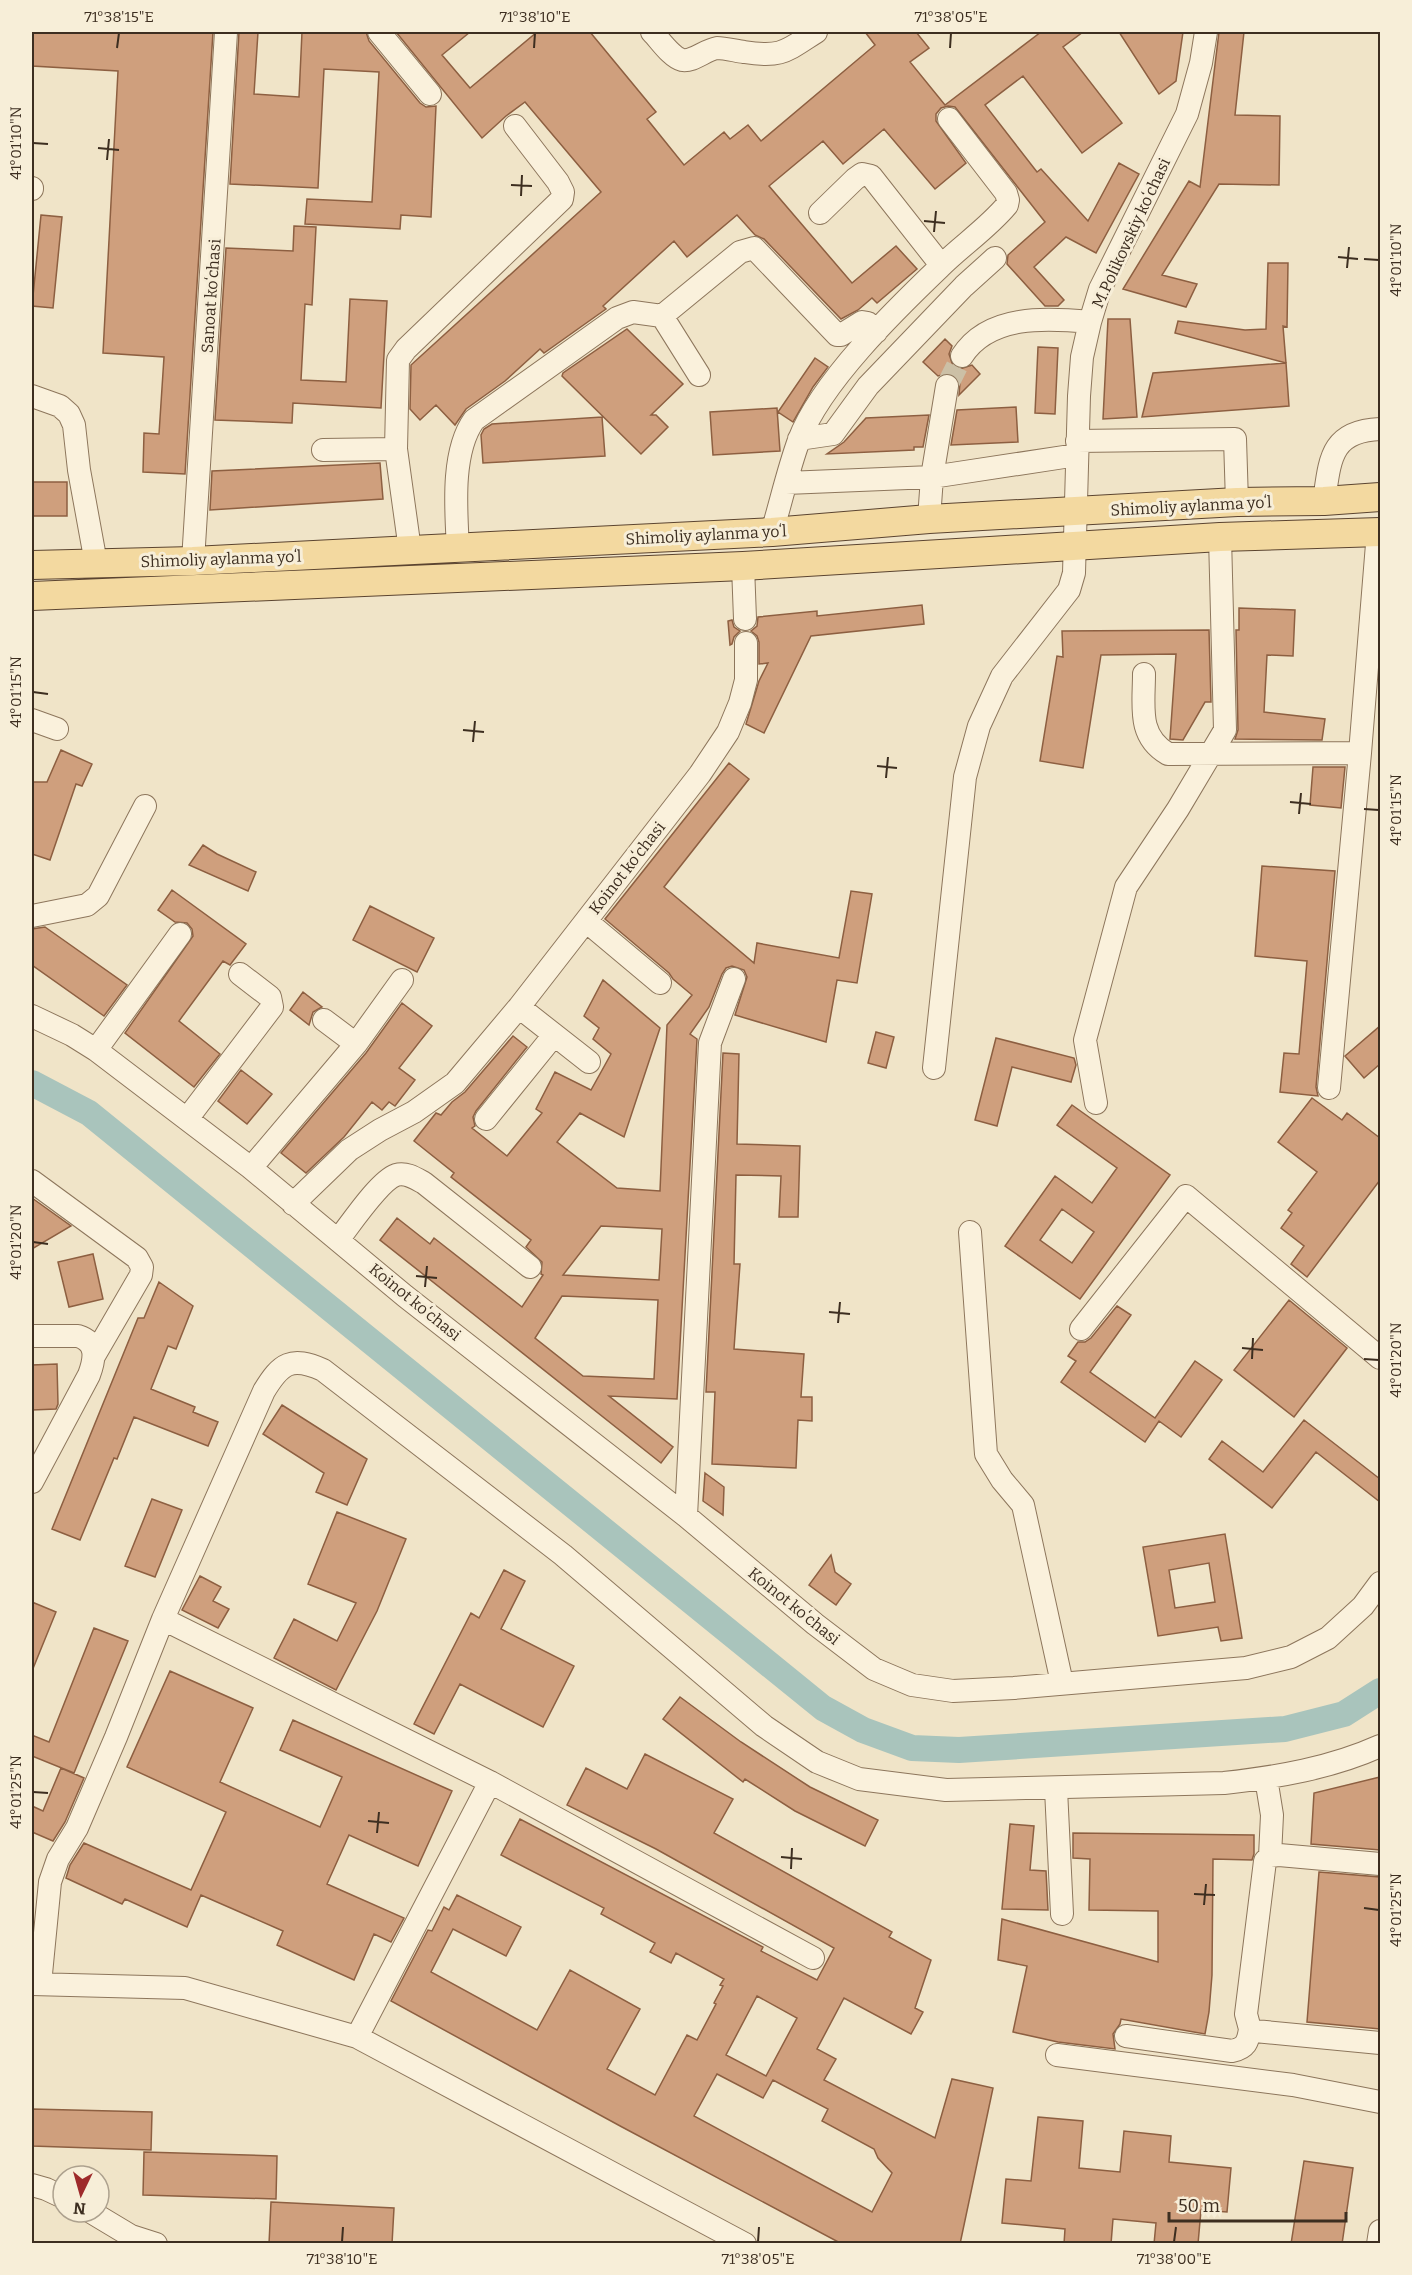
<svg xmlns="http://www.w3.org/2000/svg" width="1412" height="2275" font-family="Bitter,serif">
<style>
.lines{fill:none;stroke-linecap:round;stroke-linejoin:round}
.canal{stroke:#a9c4bc;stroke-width:26}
.building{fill:#cf9f7d;stroke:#8d5f41;stroke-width:1.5;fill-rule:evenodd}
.minor-tunnel{stroke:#ccc0a6;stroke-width:22;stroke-dasharray:22 11;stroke-linecap:butt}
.minor-casing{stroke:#8d765c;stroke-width:24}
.major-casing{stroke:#5b4430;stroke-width:30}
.minor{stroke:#faf1dc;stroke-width:22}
.major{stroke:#f3d9a0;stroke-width:28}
.ticks{fill:none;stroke:#3d2e20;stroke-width:2}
.labels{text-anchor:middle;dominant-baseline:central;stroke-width:6;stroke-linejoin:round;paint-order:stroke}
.street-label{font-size:16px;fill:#3d2e20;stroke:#f7eed8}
.neatline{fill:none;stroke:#3d2e20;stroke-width:2}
.ticks-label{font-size:15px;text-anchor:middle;fill:#3d2e20}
</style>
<rect width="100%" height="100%" fill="#f0e4c8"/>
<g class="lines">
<path class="canal" d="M 32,1083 L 89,1113 L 823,1708 L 863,1730 L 912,1748 L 959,1750 L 1285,1729 L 1344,1714 L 1380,1691"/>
</g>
<path class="building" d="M 32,32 L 213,32 L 185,474 L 143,472 L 144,433 L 159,434 L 164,357 L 103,353 L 118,71 L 32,66 Z
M 239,32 L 258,32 L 254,94 L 299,97 L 302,32 L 366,32 L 369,41 L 420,103 L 426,107 L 436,106 L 431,217 L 401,215 L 400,229 L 305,224 L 307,199 L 372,202 L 379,72 L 324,69 L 318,188 L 230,184 Z
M 396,32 L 470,32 L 442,55 L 470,88 L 537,32 L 590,32 L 656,112 L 647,119 L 684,165 L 724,132 L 730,139 L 748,125 L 761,141 L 875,45 L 865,32 L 916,32 L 929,48 L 910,62 L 945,105 L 1041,32 L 1083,32 L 1063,47 L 1122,123 L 1082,153 L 1023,76 L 985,105 L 1037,172 L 1041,169 L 1088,221 L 1119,163 L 1139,174 L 1096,253 L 1066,237 L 1034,267 L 1064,300 L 1058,306 L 1045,306 L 1007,264 L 1008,255 L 1045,222 L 955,107 L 948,106 L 941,108 L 936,114 L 936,121 L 966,163 L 935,189 L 884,129 L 843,164 L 823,141 L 769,186 L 852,283 L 896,246 L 917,269 L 877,303 L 872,298 L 858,310 L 841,319 L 764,239 L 755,235 L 737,215 L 687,257 L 674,241 L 603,306 L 606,309 L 544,353 L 540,349 L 505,381 L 466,409 L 455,425 L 436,405 L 420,420 L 410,409 L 411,365 L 601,192 L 525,102 L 506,116 L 482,138 Z
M 1119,32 L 1183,32 L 1176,81 L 1159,94 Z
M 1219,32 L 1244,32 L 1235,115 L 1280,116 L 1279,185 L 1219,184 L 1162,275 L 1197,284 L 1186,307 L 1123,289 L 1189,181 L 1200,187 Z
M 41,215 L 62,217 L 53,308 L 32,306 Z
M 294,226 L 316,227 L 312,305 L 305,304 L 301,380 L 346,382 L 350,299 L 387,301 L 381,408 L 293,403 L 292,423 L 215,420 L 226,248 L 293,251 Z
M 1268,263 L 1288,263 L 1287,327 L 1283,326 L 1286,363 L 1175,333 L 1178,321 L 1245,330 L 1266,329 Z
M 1108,319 L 1130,319 L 1137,417 L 1103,419 Z
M 627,329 L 683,384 L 651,415 L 656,415 L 668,427 L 641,454 L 562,376 L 563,373 Z
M 945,339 L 952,346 L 949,354 L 953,366 L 960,369 L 972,365 L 980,374 L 959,395 L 960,382 L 956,376 L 949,373 L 938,376 L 923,362 Z
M 1038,347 L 1058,348 L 1055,414 L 1035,413 Z
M 815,358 L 828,367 L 813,387 L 793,422 L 778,412 Z
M 1286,363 L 1289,406 L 1142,417 L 1153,373 Z
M 1016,407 L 1018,442 L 951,445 L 957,410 Z
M 777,408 L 780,451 L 713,455 L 710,412 Z
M 929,415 L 923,447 L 914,447 L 914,450 L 827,454 L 844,442 L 866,418 Z
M 602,417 L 605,456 L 483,463 L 481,435 L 484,429 L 492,424 Z
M 380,463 L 383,499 L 210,510 L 212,471 Z
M 32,482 L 67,482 L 67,516 L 32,516 Z
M 922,605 L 924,624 L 811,636 L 764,733 L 746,724 L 759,681 L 768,663 L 759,664 L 759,642 L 757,636 L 751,631 L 757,626 L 758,617 L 817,611 L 817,616 Z
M 1239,608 L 1295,610 L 1293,656 L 1267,655 L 1264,712 L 1325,719 L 1322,740 L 1235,739 L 1238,730 L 1236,630 L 1239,630 Z
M 732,620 L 734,627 L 740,631 L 734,637 L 732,644 L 730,645 L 728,621 Z
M 1209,630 L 1211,702 L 1205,702 L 1183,740 L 1170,739 L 1176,654 L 1101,655 L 1083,768 L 1040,761 L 1057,656 L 1063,657 L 1062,631 Z
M 61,750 L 92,764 L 82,786 L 76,784 L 50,860 L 32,854 L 32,782 L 47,782 Z
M 729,763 L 749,779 L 664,887 L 754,963 L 757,943 L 839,958 L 851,891 L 872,894 L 857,983 L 837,980 L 826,1042 L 735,1015 L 747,977 L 744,970 L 732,966 L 726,968 L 722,974 L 709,1007 L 690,1034 L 697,1039 L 677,1399 L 609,1396 L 673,1447 L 661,1463 L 380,1240 L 397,1218 L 430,1244 L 434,1238 L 522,1307 L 543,1275 L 541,1274 L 542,1262 L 526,1247 L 531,1240 L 451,1177 L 454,1173 L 414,1141 L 436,1113 L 441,1115 L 452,1102 L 465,1092 L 513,1036 L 527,1047 L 476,1111 L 473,1117 L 475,1126 L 472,1128 L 507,1156 L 542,1113 L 536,1109 L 555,1072 L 591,1090 L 611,1054 L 593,1039 L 599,1028 L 584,1016 L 603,980 L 660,1028 L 624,1137 L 580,1113 L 557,1142 L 617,1188 L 660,1191 L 667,1025 L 692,995 L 673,979 L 669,973 L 605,919 ZM 601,1226 L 662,1229 L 659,1280 L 563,1275 ZM 562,1296 L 658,1300 L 654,1379 L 583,1376 L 535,1338 Z
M 1313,767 L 1345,767 L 1341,808 L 1310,805 Z
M 203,845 L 217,854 L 256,872 L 248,891 L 189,865 Z
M 1262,866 L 1335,871 L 1316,1087 L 1318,1096 L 1280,1092 L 1284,1053 L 1299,1054 L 1307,961 L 1255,956 Z
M 172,890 L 246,944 L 230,965 L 223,961 L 179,1021 L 220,1054 L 194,1087 L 125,1033 L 193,936 L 192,929 L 187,923 L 175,922 L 158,910 Z
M 370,906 L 434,938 L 417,972 L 353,940 Z
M 45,927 L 127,985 L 104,1016 L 32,965 L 32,929 Z
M 303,992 L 322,1007 L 313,1012 L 309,1025 L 290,1010 Z
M 402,1003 L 432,1026 L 399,1068 L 415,1080 L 395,1106 L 389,1102 L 382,1110 L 372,1102 L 344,1137 L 306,1173 L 281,1153 L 366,1053 Z
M 1380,1026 L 1380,1064 L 1364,1078 L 1345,1056 Z
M 876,1032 L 894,1037 L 886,1068 L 868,1063 Z
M 996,1038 L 1074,1058 L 1076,1065 L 1071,1082 L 1012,1067 L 997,1126 L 975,1120 Z
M 723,1053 L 739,1054 L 737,1144 L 800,1146 L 798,1217 L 779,1217 L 781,1176 L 736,1175 L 734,1264 L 740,1264 L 734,1349 L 804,1354 L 801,1397 L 812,1397 L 812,1421 L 798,1420 L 796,1468 L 712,1464 L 715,1392 L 706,1392 Z
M 241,1070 L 272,1094 L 247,1124 L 218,1101 Z
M 1312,1098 L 1342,1120 L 1347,1113 L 1380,1138 L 1380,1180 L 1307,1277 L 1291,1264 L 1304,1246 L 1281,1228 L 1292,1213 L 1288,1210 L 1317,1172 L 1278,1142 Z
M 1072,1105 L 1170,1175 L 1080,1299 L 1005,1246 L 1055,1176 L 1092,1203 L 1117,1168 L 1057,1125 ZM 1062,1209 L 1094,1232 L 1072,1263 L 1040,1240 Z
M 32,1198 L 71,1226 L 32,1249 Z
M 93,1254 L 103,1299 L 69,1307 L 58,1262 Z
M 159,1282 L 193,1306 L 176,1349 L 168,1346 L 151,1389 L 195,1407 L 193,1412 L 218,1422 L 208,1446 L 134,1417 L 117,1459 L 114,1458 L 80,1540 L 52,1529 L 138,1318 L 144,1318 Z
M 1289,1300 L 1347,1348 L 1294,1417 L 1234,1370 Z
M 1117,1306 L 1131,1315 L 1090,1372 L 1155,1418 L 1195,1361 L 1222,1380 L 1181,1437 L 1159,1421 L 1145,1442 L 1061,1382 L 1076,1361 L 1068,1356 L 1078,1342 L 1085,1342 L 1091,1338 Z
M 57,1364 L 58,1404 L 56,1409 L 32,1410 L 32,1365 Z
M 282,1405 L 367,1459 L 347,1505 L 316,1492 L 324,1473 L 263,1434 Z
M 1304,1420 L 1380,1479 L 1380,1502 L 1316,1452 L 1272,1508 L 1209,1459 L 1222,1441 L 1263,1472 Z
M 705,1473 L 724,1487 L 723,1515 L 703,1501 Z
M 152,1499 L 182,1510 L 155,1577 L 125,1566 Z
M 337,1512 L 406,1539 L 377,1611 L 336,1690 L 274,1658 L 294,1619 L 337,1641 L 356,1603 L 308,1584 Z
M 1225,1534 L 1242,1638 L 1221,1641 L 1218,1627 L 1158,1636 L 1143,1547 ZM 1209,1563 L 1215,1602 L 1175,1608 L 1169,1570 Z
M 831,1555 L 835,1572 L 851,1584 L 836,1605 L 809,1585 Z
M 504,1570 L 525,1581 L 501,1629 L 574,1666 L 543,1727 L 460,1684 L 434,1734 L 414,1724 L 471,1613 L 479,1618 Z
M 200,1576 L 221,1587 L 213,1601 L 229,1609 L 218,1628 L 182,1610 Z
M 32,1602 L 56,1612 L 32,1671 Z
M 94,1628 L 128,1641 L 74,1773 L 32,1756 L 32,1735 L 49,1742 Z
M 170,1671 L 253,1708 L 220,1782 L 320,1827 L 342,1777 L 280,1750 L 293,1720 L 452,1791 L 418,1866 L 349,1835 L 327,1884 L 404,1918 L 391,1942 L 374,1934 L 354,1980 L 277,1945 L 283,1931 L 201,1895 L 187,1927 L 125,1899 L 122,1904 L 66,1878 L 70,1865 L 84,1843 L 191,1890 L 226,1812 L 127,1767 Z
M 680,1697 L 741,1742 L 810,1787 L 878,1820 L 865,1846 L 795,1811 L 745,1779 L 743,1782 L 663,1719 Z
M 645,1754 L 733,1799 L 714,1833 L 892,1932 L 889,1937 L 931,1960 L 915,2008 L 923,2012 L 911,2034 L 844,1998 L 817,2049 L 836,2059 L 824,2080 L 935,2138 L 952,2079 L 993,2088 L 960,2244 L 842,2244 L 622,2127 L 391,2001 L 428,1930 L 432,1931 L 444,1907 L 449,1910 L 457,1895 L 521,1927 L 506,1956 L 453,1929 L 431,1972 L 537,2030 L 570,1970 L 640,2009 L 607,2069 L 655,2095 L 687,2035 L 697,2040 L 716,2004 L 714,2003 L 723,1986 L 720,1985 L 724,1979 L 676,1953 L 671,1963 L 650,1952 L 655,1943 L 601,1914 L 604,1908 L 501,1855 L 520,1819 L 763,1947 L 761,1951 L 817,1980 L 834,1948 L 656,1849 L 567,1805 L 586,1768 L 627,1789 ZM 757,1996 L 797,2018 L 766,2076 L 726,2055 ZM 717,2074 L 763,2098 L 773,2080 L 828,2109 L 822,2121 L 874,2149 L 878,2158 L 892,2173 L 872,2212 L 694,2116 Z
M 61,1768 L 84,1778 L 65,1822 L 53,1841 L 32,1832 L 32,1806 L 43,1811 Z
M 1380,1777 L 1380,1850 L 1311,1844 L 1314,1793 Z
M 1010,1824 L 1034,1826 L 1030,1870 L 1046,1871 L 1048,1910 L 1002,1909 Z
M 1073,1833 L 1254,1835 L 1254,1854 L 1252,1860 L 1213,1859 L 1212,1975 L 1209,2012 L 1205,2034 L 1121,2019 L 1120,2024 L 1113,2034 L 1115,2049 L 1058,2042 L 1013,2032 L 1027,1966 L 998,1960 L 1002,1919 L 1158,1962 L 1158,1911 L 1089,1910 L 1090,1859 L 1073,1858 Z
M 1319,1872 L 1380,1877 L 1380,2029 L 1307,2022 Z
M 32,2109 L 152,2112 L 151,2150 L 32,2146 Z
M 1038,2117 L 1083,2121 L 1079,2168 L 1120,2172 L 1124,2131 L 1171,2136 L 1169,2162 L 1231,2168 L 1227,2212 L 1201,2210 L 1198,2244 L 1154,2244 L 1156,2223 L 1113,2219 L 1111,2244 L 1064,2244 L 1065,2229 L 1002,2223 L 1006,2179 L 1031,2181 Z
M 144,2152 L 277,2156 L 276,2199 L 143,2195 Z
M 1304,2161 L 1353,2168 L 1342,2244 L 1291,2244 Z
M 271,2202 L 394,2208 L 392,2244 L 269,2244 Z"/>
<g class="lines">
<path class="minor-tunnel" d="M 947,386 L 962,356"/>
<defs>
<path id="minor" d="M 379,32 L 430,94
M 652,32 C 660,40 671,57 682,60 C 693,62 705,50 717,48 C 725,48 736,51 744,52 C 782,58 786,51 816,32
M 32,188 L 32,189
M 820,213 L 855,179 L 862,174 L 871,176 L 941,265
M 662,316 L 699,375
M 962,356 C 989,314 1047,318 1090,322
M 32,396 L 60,406 L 69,414 L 74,425 L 79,470 L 96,563
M 799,439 L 833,434 L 868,386 L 964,286 L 995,258
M 1077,441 L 1235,439 L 1237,502
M 323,450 L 396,449
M 786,483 L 932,477 L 1077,455
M 1324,501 C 1330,460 1330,431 1380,429
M 929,519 L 932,477 L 947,386
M 772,532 C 781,502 788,470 799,440 C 821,382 895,310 940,267 C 961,246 988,228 1007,205 L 1008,200 L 1006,193 L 949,119
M 458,548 C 456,510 451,452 474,420 L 617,318 L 633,312 L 662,316 L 740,252 L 754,248 L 837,335 L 841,335 L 862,322 L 868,323 L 876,332
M 410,550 L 396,449 L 398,360 L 406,349 L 562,199 L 563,192 L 558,182 L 515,126
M 193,561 L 226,32
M 743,566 L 745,619
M 1144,674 C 1144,706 1137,736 1168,754 L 1360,753
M 32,720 L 57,729
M 32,916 L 87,905 L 98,896 L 145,806
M 586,921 L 660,983
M 519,1007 L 589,1062
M 32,1016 L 72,1035 L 96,1050 L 251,1168 L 405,1296 L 686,1516 L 815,1624 L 874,1669 L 912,1685 L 953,1691 L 1014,1688 L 1246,1668 L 1291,1657 L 1328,1638 L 1363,1606 L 1380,1583
M 324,1020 L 356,1044
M 96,1050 L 180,934
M 934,1068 L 965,777 L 979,726 L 1002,676 L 1069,590 L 1074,573 L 1079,396 L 1082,357 L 1090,322 L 1100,289 L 1187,114 L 1201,63 L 1206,32
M 1329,1088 L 1360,753 L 1378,532
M 1096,1103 L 1085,1040 L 1126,887 L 1178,809 L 1225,730 L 1220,537
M 187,1119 L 272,1007 L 270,997 L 240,974
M 486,1119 L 554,1035
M 251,1168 L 356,1044 L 402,980
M 32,1181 L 137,1258 L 142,1267 L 141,1275 L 94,1356
M 293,1204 L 349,1150 L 380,1130 L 414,1112 L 455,1083 L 519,1007 L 700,774 L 728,732 L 740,703 L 746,680 L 746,643
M 970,1232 L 986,1454 L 1002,1480 L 1023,1505 L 1062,1683
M 338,1240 C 350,1225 379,1181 396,1175 C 406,1172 415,1178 424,1183 L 530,1267
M 1081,1329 L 1186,1196 L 1380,1358
M 32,1336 L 78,1336 C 98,1342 95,1359 89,1375 L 32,1482
M 686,1516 L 710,1043 L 734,979
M 163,1619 L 490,1782 L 813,1958
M 1266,1778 L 1272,1815 L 1270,1856
M 1056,1789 L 1062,1914
M 1380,1864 L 1279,1855 L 1270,1856 L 1265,1861 L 1246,2014 L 1250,2029 L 1255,2031 L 1380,2043
M 32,1984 L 185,1988 L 357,2037 L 745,2244
M 40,1984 L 50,1882 L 58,1859 L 77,1828 L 116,1737 L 163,1619 L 264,1391 C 281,1363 291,1356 323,1370 L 563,1555 L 764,1726 L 817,1762 L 859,1779 L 946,1790 L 1224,1783 C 1278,1777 1331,1768 1380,1746
M 1126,2036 L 1232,2051 C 1246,2048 1248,2042 1250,2029
M 357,2037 L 490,1782
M 1057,2055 L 1293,2085 L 1380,2102
M 32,2185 L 46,2189 L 63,2197
M 91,2212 L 131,2236 L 156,2244
M 1378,2244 L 1380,2231"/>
<path id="major" d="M 32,565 L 193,561 L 772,532 L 929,519 L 1237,502 L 1324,501 L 1380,497
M 32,596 L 743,566 L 1220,537 L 1380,532"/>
</defs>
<use href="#minor" class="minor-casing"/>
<use href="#major" class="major-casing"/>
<use href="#minor" class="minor"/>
<use href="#major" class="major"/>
</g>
<path class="ticks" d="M 117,48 L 119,33M 534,48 L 535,33M 950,48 L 951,33M 33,143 L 48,144M 98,148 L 119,150M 107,160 L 109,139M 511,185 L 532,186M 521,196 L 522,175M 924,221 L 945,223M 934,232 L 936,211M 1338,257 L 1358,259M 1364,259 L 1379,260M 1347,268 L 1349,247M 33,692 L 48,694M 463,730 L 484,732M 473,742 L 475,721M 877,766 L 897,768M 886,778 L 888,757M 1290,802 L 1311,804M 1364,809 L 1379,810M 1299,814 L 1301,793M 33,1242 L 48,1244M 416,1276 L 437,1278M 425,1287 L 427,1266M 829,1312 L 850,1314M 838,1323 L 840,1302M 1242,1348 L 1263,1350M 1252,1359 L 1253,1338M 1364,1359 L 1379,1360M 33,1792 L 48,1793M 368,1821 L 389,1823M 377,1833 L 379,1812M 781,1857 L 802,1859M 791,1869 L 792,1848M 1194,1894 L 1215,1895M 1204,1905 L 1206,1884M 1364,1908 L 1379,1910M 342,2242 L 343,2227M 758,2242 L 759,2227M 1174,2242 L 1176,2227"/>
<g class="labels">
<g class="street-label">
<text transform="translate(1131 233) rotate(-65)">M.Polikovskiy koʻchasi</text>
<text transform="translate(211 296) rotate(-86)">Sanoat koʻchasi</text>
<text transform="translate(1191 506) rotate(-3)">Shimoliy aylanma yoʻl</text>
<text transform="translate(706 535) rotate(-3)">Shimoliy aylanma yoʻl</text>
<text transform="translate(221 559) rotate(-2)">Shimoliy aylanma yoʻl</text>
<text transform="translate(627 868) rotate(-52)">Koinot koʻchasi</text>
<text transform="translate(415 1302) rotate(39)">Koinot koʻchasi</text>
<text transform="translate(794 1606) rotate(39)">Koinot koʻchasi</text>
</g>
</g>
<rect width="1412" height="2275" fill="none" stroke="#f7eed8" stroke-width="66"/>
<g transform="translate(81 2194) rotate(185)"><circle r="28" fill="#f7eed8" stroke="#ada18e" stroke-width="1.5"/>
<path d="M0-4.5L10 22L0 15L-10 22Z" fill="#9e2a2b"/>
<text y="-9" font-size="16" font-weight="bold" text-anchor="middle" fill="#3d2e20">N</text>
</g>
<path d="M1169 2212v9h177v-9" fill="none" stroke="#3d2e20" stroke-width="3"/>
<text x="1178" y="2212" font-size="18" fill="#3d2e20" stroke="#f7eed8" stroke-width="4.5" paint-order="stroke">50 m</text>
<rect x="33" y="33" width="1346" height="2209" class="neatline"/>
<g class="ticks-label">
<text x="119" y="22">71°38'15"E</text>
<text x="535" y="22">71°38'10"E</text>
<text x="951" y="22">71°38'05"E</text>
<text transform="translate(16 143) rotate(-90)" y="5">41°01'10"N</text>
<text transform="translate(1396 260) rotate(-90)" y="5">41°01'10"N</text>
<text transform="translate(16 692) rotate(-90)" y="5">41°01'15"N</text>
<text transform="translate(1396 810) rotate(-90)" y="5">41°01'15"N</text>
<text transform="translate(16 1242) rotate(-90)" y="5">41°01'20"N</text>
<text transform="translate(1396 1360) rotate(-90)" y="5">41°01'20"N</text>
<text transform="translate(16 1792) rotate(-90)" y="5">41°01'25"N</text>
<text transform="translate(1396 1910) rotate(-90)" y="5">41°01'25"N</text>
<text x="342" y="2264">71°38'10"E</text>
<text x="758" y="2264">71°38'05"E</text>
<text x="1174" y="2264">71°38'00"E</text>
</g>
</svg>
